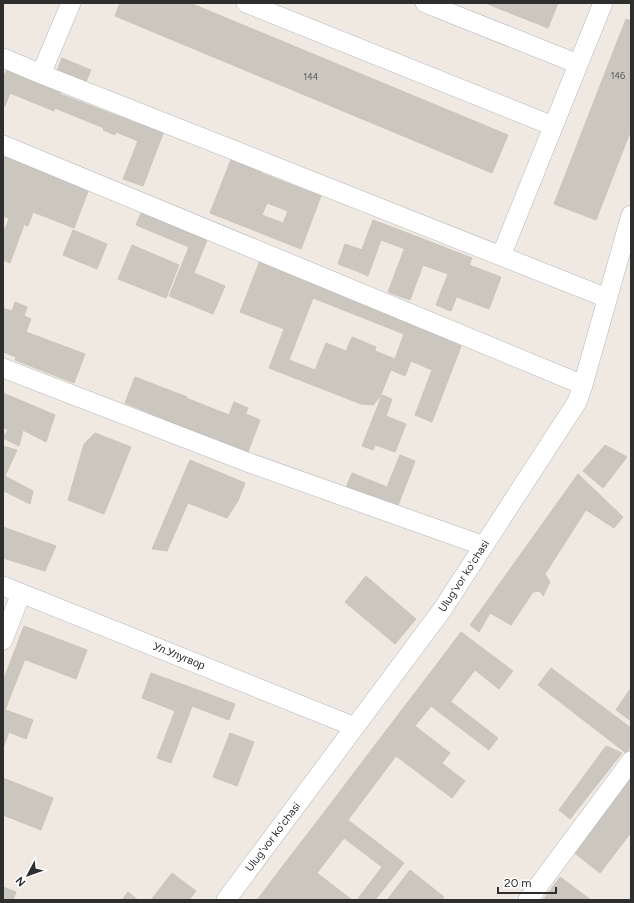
<svg xmlns="http://www.w3.org/2000/svg" width="634" height="903" font-family="Figtree,sans-serif">
<style>
.building{fill:#cbc7bf;stroke:#cbc5ba;fill-rule:evenodd}
.lines{fill:none;stroke-linecap:round;stroke-linejoin:round}
.minor-casing{stroke:#b4b7c1;stroke-width:20}
.minor{stroke:#fff;stroke-width:19}
.labels{text-anchor:middle;dominant-baseline:central;stroke-width:4;stroke-linejoin:round;paint-order:stroke}
.number-label{font-size:9px;fill:#555452}
.street-label{font-size:11px;fill:#2e2e2e;stroke:#fff}
</style>
<rect width="100%" height="100%" fill="#efe9e1"/>
<path class="building" d="M 120,3 L 190,3 L 508,135 L 492,173 L 115,16 Z
M 485,3 L 558,3 L 548,28 Z
M 626,19 L 631,21 L 631,130 L 596,220 L 554,204 Z
M 62,58 L 91,70 L 85,84 L 56,73 Z
M 7,69 L 61,91 L 54,111 L 10,93 L 5,106 L 3,106 L 3,79 Z
M 60,94 L 144,126 L 138,141 L 116,132 L 115,135 L 103,130 L 104,128 L 55,108 Z
M 145,123 L 164,131 L 143,186 L 123,179 Z
M 3,155 L 29,166 L 8,218 L 3,216 Z
M 232,157 L 262,169 L 261,173 L 321,196 L 301,249 L 210,213 ZM 267,203 L 288,211 L 283,223 L 262,215 Z
M 29,166 L 89,189 L 74,228 L 33,212 L 28,226 L 8,218 Z
M 141,213 L 207,240 L 194,273 L 225,286 L 213,314 L 169,296 L 189,247 L 136,225 Z
M 9,219 L 24,225 L 10,263 L 3,260 L 3,233 Z
M 373,220 L 410,234 L 405,249 L 381,240 L 368,276 L 354,270 Z
M 73,230 L 107,244 L 97,269 L 63,255 Z
M 410,234 L 472,258 L 451,311 L 436,305 L 448,274 L 423,265 L 410,300 L 388,292 Z
M 345,244 L 362,250 L 354,270 L 338,264 Z
M 132,245 L 179,265 L 166,298 L 118,279 Z
M 261,258 L 305,275 L 284,329 L 240,312 Z
M 469,265 L 501,277 L 489,309 L 457,297 Z
M 305,275 L 409,320 L 404,334 L 313,298 L 289,360 L 315,370 L 326,343 L 346,351 L 352,337 L 376,347 L 375,351 L 395,359 L 380,397 L 373,405 L 361,404 L 269,368 Z
M 15,302 L 27,307 L 24,316 L 31,319 L 16,357 L 3,352 L 3,308 L 12,311 Z
M 409,320 L 463,341 L 432,422 L 415,415 L 432,370 L 411,361 L 405,376 L 391,370 Z
M 26,332 L 85,354 L 74,383 L 15,360 Z
M 135,377 L 187,397 L 176,424 L 125,403 Z
M 3,393 L 55,415 L 46,442 L 23,430 L 19,446 L 3,438 L 8,430 L 3,427 Z
M 382,395 L 392,399 L 386,416 L 406,424 L 395,452 L 375,445 L 373,450 L 362,446 Z
M 186,398 L 229,415 L 234,402 L 248,408 L 233,446 L 176,424 Z
M 246,414 L 260,420 L 248,452 L 233,446 Z
M 95,433 L 131,447 L 104,514 L 68,500 L 84,444 Z
M 605,445 L 627,457 L 603,488 L 583,471 Z
M 3,446 L 17,450 L 5,476 L 33,491 L 30,504 L 4,491 L 3,494 Z
M 400,455 L 415,461 L 397,508 L 346,488 L 352,473 L 387,487 Z
M 190,460 L 245,483 L 238,501 L 227,518 L 188,503 L 167,551 L 152,549 Z
M 578,474 L 623,517 L 614,528 L 586,510 L 545,574 L 550,582 L 543,596 L 540,591 L 533,592 L 511,625 L 490,613 L 479,632 L 470,625 Z
M 3,527 L 56,546 L 45,571 L 3,558 Z
M 366,576 L 416,619 L 395,644 L 345,602 Z
M 24,626 L 87,650 L 76,679 L 13,655 Z
M 461,632 L 513,671 L 499,689 L 475,670 L 451,701 L 424,681 Z
M 13,655 L 25,659 L 5,710 L 3,709 L 3,681 Z
M 551,668 L 631,728 L 631,747 L 626,753 L 538,685 Z
M 151,673 L 198,690 L 171,763 L 157,758 L 175,711 L 142,698 Z
M 424,681 L 498,738 L 489,750 L 431,706 L 415,726 L 450,753 L 442,763 L 391,724 Z
M 631,688 L 631,721 L 616,710 Z
M 198,690 L 235,704 L 229,720 L 192,706 Z
M 3,709 L 33,720 L 26,739 L 9,732 L 3,748 Z
M 391,724 L 465,781 L 452,798 L 396,756 L 348,820 L 404,863 L 394,876 L 319,819 Z
M 230,733 L 254,742 L 237,786 L 213,777 Z
M 606,746 L 622,753 L 570,819 L 559,810 Z
M 631,774 L 631,788 L 624,783 Z
M 3,778 L 53,798 L 47,814 L 3,797 Z
M 624,783 L 631,788 L 631,808 L 629,811 L 631,813 L 631,835 L 602,812 Z
M 3,797 L 47,814 L 41,830 L 3,815 Z
M 602,812 L 630,834 L 600,873 L 572,851 Z
M 319,819 L 344,838 L 317,873 L 352,900 L 333,900 L 285,863 Z
M 285,863 L 333,900 L 257,900 Z
M 382,867 L 394,876 L 375,900 L 357,900 Z
M 410,870 L 444,897 L 441,900 L 387,900 Z
M 172,873 L 196,891 L 189,900 L 151,900 Z
M 560,877 L 591,900 L 543,900 Z
M 3,887 L 16,892 L 13,900 L 3,900 Z
M 128,892 L 138,900 L 122,900 Z"/>
<g class="lines">
<defs>
<path id="minor" d="M 246,3 L 553,126
M 425,3 L 578,64
M 3,58 L 41,74 L 71,3
M 41,74 L 607,298
M 3,145 L 583,385
M 501,256 L 603,3
M 3,368 L 247,462 L 484,546
M 3,586 L 355,727
M 3,640 L 21,593
M 226,900 L 442,610 L 577,402 L 583,385 L 631,215
M 528,900 L 631,761"/>
</defs>
<use href="#minor" class="minor-casing"/>
<use href="#minor" class="minor"/>
</g>
<g class="labels">
<g class="number-label">
<text x="618" y="75">146</text>
<text x="311" y="76">144</text>
</g>
<g class="street-label">
<text transform="translate(464 576) rotate(-57)">Ulugʻvor koʻchasi</text>
<text transform="translate(179 656) rotate(22)">Ул.Улугвор</text>
<text transform="translate(273 837) rotate(-53)">Ulugʻvor koʻchasi</text>
</g>
</g>
<rect width="634" height="903" fill="none" stroke="#2e2e2e" stroke-width="8"/>
<g transform="translate(28 875) rotate(229)" stroke="#ffffff" stroke-width="3" paint-order="stroke">
<path d="M0-3L7 15L0 10L-7 15Z" fill="#2e2e2e"/>
<text y="-6" font-size="11" font-weight="bold" text-anchor="middle" fill="#2e2e2e">N</text>
</g>
<path d="M498 887v6h58v-6" fill="none" stroke="#2e2e2e" stroke-width="2"/>
<text x="504" y="887" font-size="12" fill="#2e2e2e" stroke="#ffffff" stroke-width="3" paint-order="stroke">20 m</text>
</svg>
